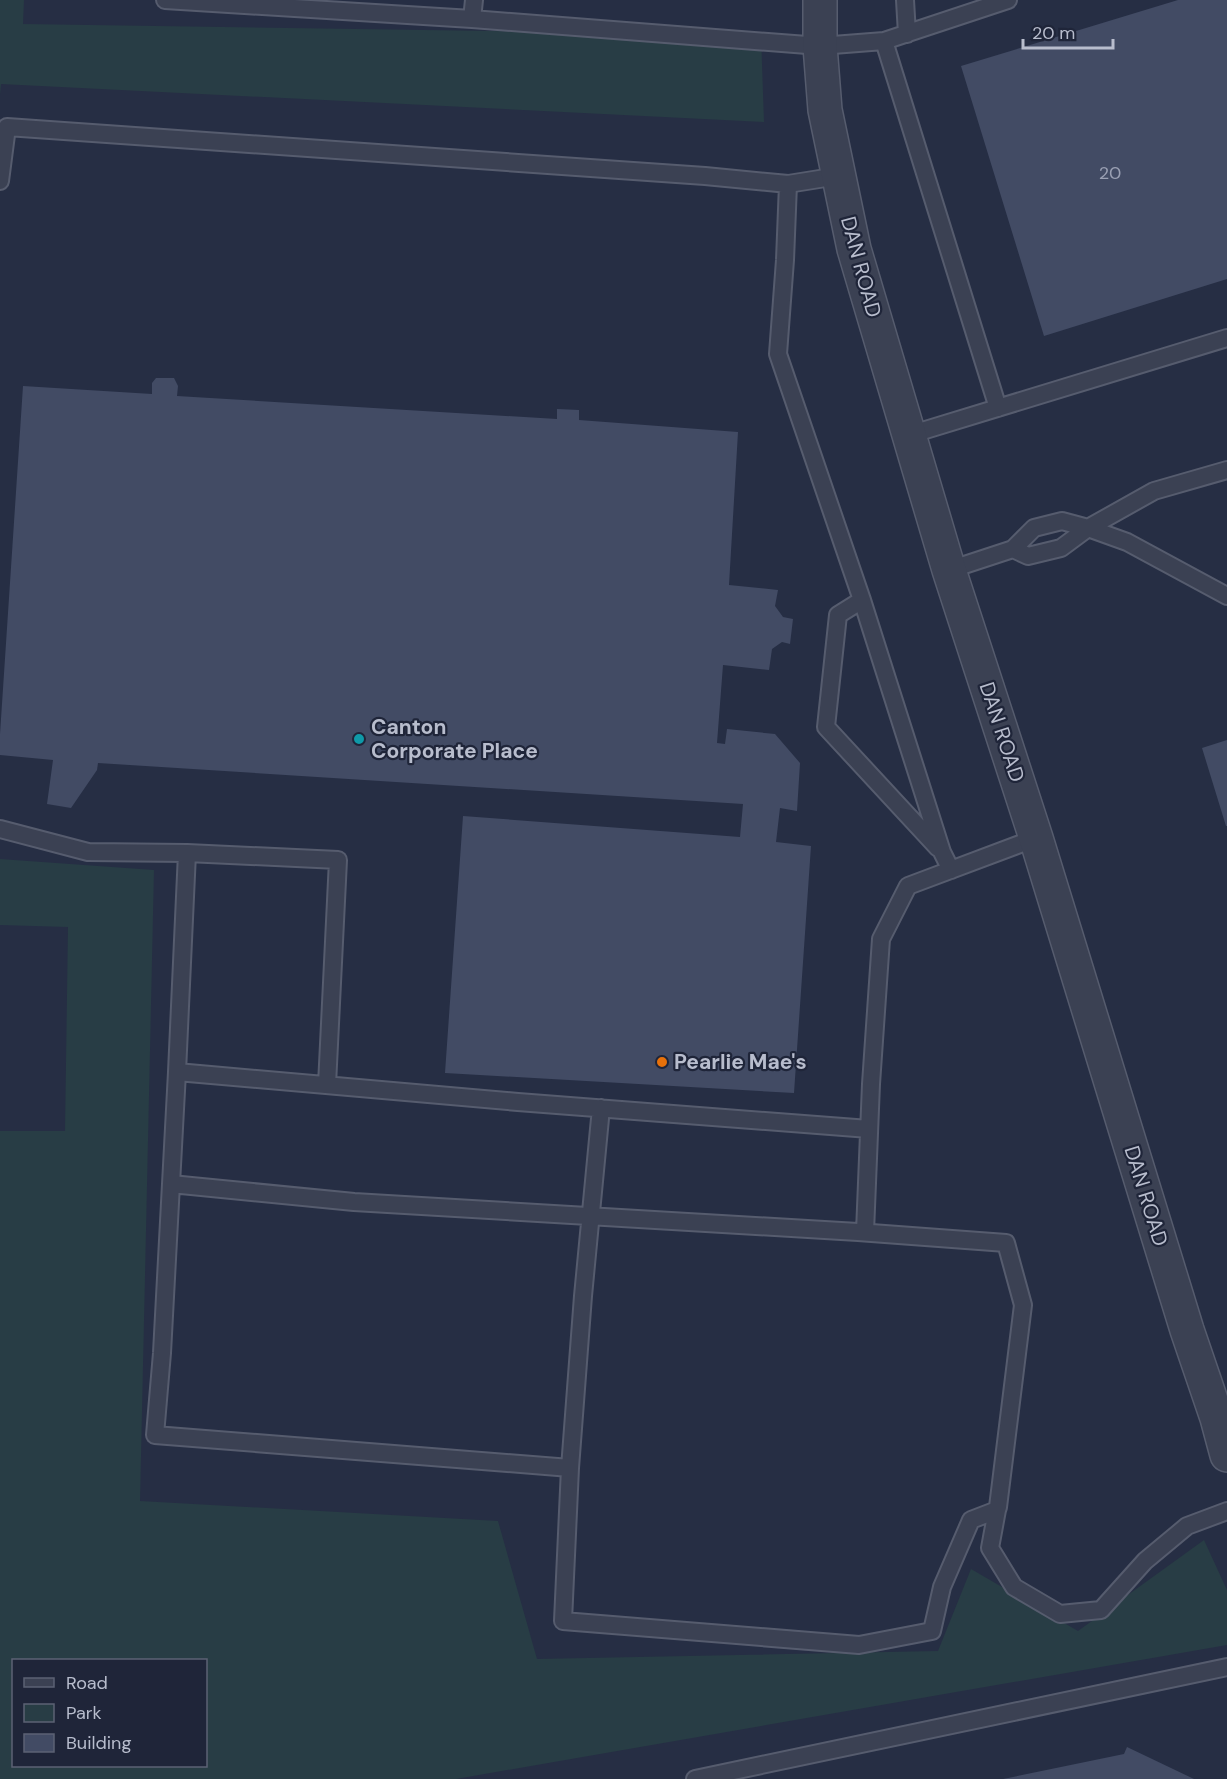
<svg xmlns="http://www.w3.org/2000/svg" width="1227" height="1779" font-family="'DM Sans',sans-serif">
<style>
.green{fill:#283d45;fill-rule:evenodd}
.building{fill:#424b64}
.lines{fill:none;stroke-linecap:round;stroke-linejoin:round}
.service-casing{stroke:#565c6e;stroke-width:20}
.minor-casing{stroke:#565c6e;stroke-width:36}
.service{stroke:#3b4153;stroke-width:16}
.minor{stroke:#3b4153;stroke-width:33}
.culture-dot{fill:#0f9aa8;stroke:#1f2539;stroke-width:2}
.food-dot{fill:#e8710a;stroke:#1f2539;stroke-width:2}
.labels{text-anchor:middle;dominant-baseline:central;stroke-width:4.5;stroke-linejoin:round;paint-order:stroke}
.number-label{font-size:18px;fill:#9aa0b3}
.street-label{font-size:21px;fill:#b8bdcd;stroke:#1f2539}
.poi-label{font-size:21px;font-weight:bold;fill:#b8bdcd;stroke:#1f2539;text-anchor:start}
</style>
<rect width="100%" height="100%" fill="#262e44"/>
<path class="green" d="M 0,0 L 24,0 L 23,24 L 761,35 L 764,122 L 1,84 L 0,95 Z
M 0,859 L 154,870 L 140,1501 L 498,1521 L 537,1659 L 938,1651 L 971,1569 L 1078,1631 L 1204,1540 L 1227,1590 L 1227,1645 L 456,1779 L 0,1779 L 0,1131 L 65,1131 L 68,927 L 0,925 ZM 14,1660 L 206,1660 L 206,1766 L 14,1766 Z"/>
<path class="building" d="M 1178,0 L 1227,0 L 1227,279 L 1044,336 L 961,66 Z
M 156,378 L 174,378 L 178,386 L 177,396 L 557,419 L 557,409 L 579,410 L 579,420 L 738,432 L 729,585 L 778,590 L 775,606 L 783,617 L 793,619 L 790,644 L 782,642 L 772,649 L 769,670 L 723,665 L 717,743 L 725,744 L 727,729 L 775,734 L 800,763 L 797,811 L 780,808 L 776,842 L 811,846 L 794,1093 L 445,1073 L 463,816 L 740,837 L 743,804 L 98,763 L 97,770 L 71,808 L 47,804 L 53,760 L 0,755 L 0,734 L 23,386 L 152,394 L 152,383 Z
M 1227,740 L 1227,826 L 1226,826 L 1202,748 Z
M 1127,1747 L 1194,1779 L 1003,1779 L 1124,1754 Z"/>
<g class="lines">
<defs>
<path id="service" d="M 165,0 L 472,19 L 820,46 L 884,41 L 1008,0
M 905,0 L 907,34
M 472,19 L 474,0
M 884,41 L 998,408
M 838,176 L 788,184 L 785,260 L 778,354 L 862,600 L 942,852 L 951,870
M 0,181 L 7,127 L 705,176 L 788,184
M 909,435 L 1227,338
M 1227,470 L 1154,491 L 1088,528 L 1127,542 L 1227,596
M 1013,549 L 1028,556 L 1061,548 L 1088,528
M 949,570 L 1013,549 L 1034,528 L 1062,521 L 1088,528
M 862,600 L 838,615 L 826,727 L 938,848
M 0,829 L 88,852 L 187,853
M 177,1072 L 187,853 L 338,860 L 327,1085
M 171,1184 L 177,1072 L 518,1102 L 869,1129
M 865,1232 L 871,1084 L 881,939 L 908,886 L 1036,838
M 570,1468 L 583,1296 L 601,1108
M 997,1510 L 971,1520 L 942,1587 L 932,1631 L 859,1645 L 563,1621 L 570,1468 L 155,1435 L 162,1353 L 171,1184 L 354,1202 L 858,1232 L 1006,1243 L 1023,1305 L 998,1507 L 997,1510 L 990,1548 L 1014,1587 L 1060,1614 L 1101,1610 L 1145,1561 L 1187,1526 L 1227,1511
M 695,1779 L 1227,1667"/>
<path id="minor" d="M 820,0 L 820,46 L 825,110 L 854,249 L 949,570 L 1036,838 L 1187,1330 L 1217,1418 L 1227,1455"/>
</defs>
<use href="#service" class="service-casing"/>
<use href="#minor" class="minor-casing"/>
<use href="#service" class="service"/>
<use href="#minor" class="minor"/>
</g>
<circle class="culture-dot" cx="359" cy="739" r="6"/>
<circle class="food-dot" cx="662" cy="1062" r="6"/>
<g class="labels">
<g class="number-label">
<text x="1110" y="173">20</text>
</g>
<g class="street-label">
<text transform="translate(861 267) rotate(75)">DAN ROAD</text>
<text transform="translate(1002 732) rotate(72)">DAN ROAD</text>
<text transform="translate(1146 1196) rotate(73)">DAN ROAD</text>
</g>
<g class="poi-label">
<text x="371" y="727">Canton<tspan x="371" dy="24">Corporate Place</tspan></text>
<text x="674" y="1062">Pearlie Mae's</text>
</g>
</g>
<rect x="12" y="1659" width="195" height="108" fill="#1f2539" stroke="#5c6274" stroke-width="1.5"/>
<rect x="24" y="1678" width="30" height="9" fill="#3b4153" stroke="#5c6274" stroke-width="1.5"/>
<text x="66" y="1689" font-size="18" fill="#b8bdcd">Road</text>
<rect x="24" y="1704" width="30" height="18" fill="#283d45" stroke="#5c6274" stroke-width="1.5"/>
<text x="66" y="1719" font-size="18" fill="#b8bdcd">Park</text>
<rect x="24" y="1734" width="30" height="18" fill="#424b64" stroke="#5c6274" stroke-width="1.5"/>
<text x="66" y="1749" font-size="18" fill="#b8bdcd">Building</text>
<path d="M1023 39v9h90v-9" fill="none" stroke="#b8bdcd" stroke-width="3"/>
<text x="1032" y="39" font-size="18" fill="#b8bdcd" stroke="#1f2539" stroke-width="4.5" paint-order="stroke">20 m</text>
</svg>
